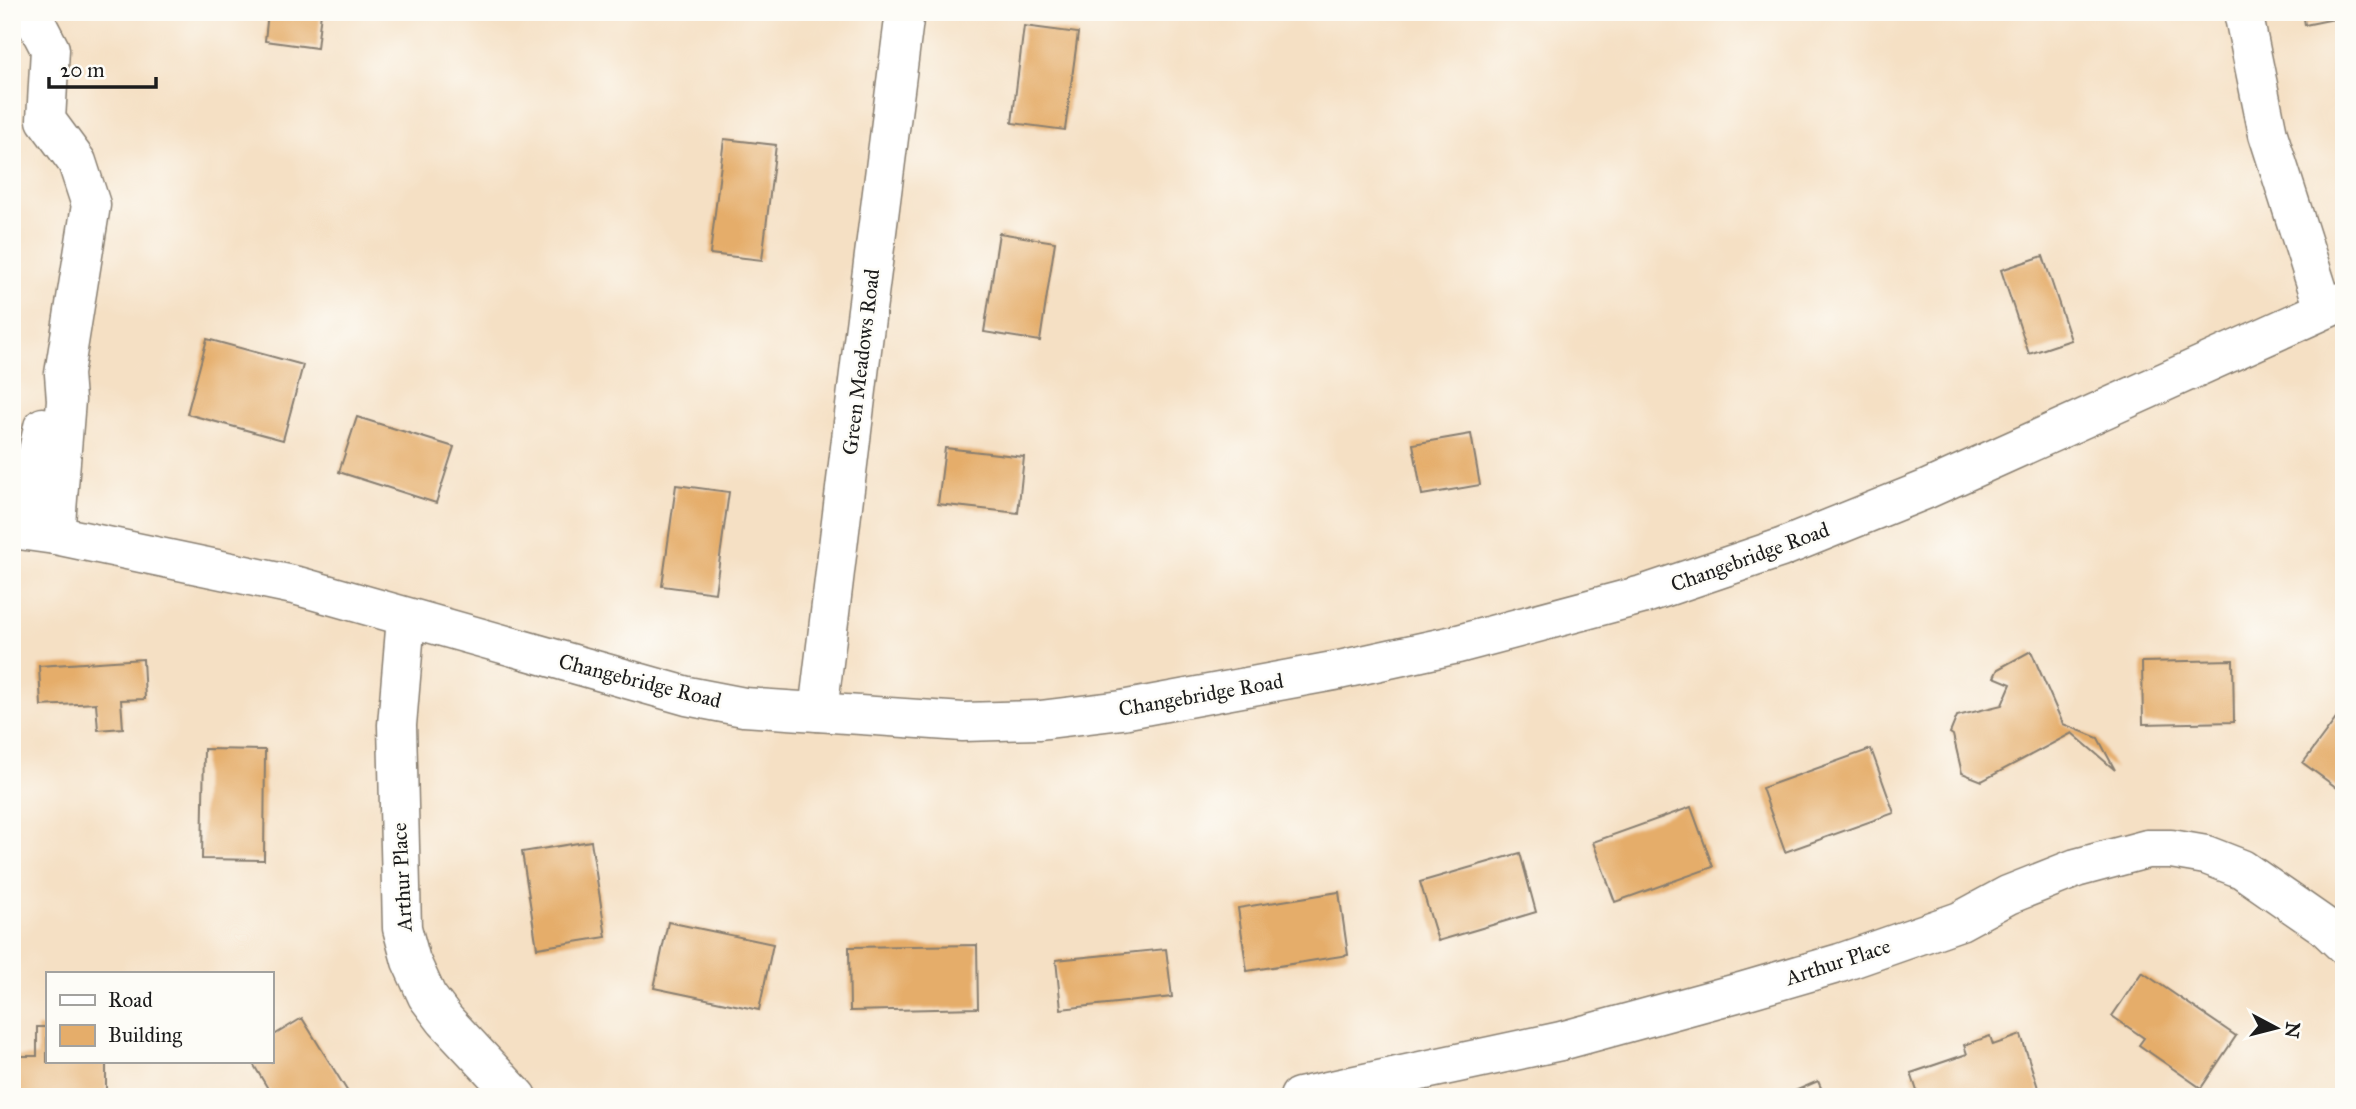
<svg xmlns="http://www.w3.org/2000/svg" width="2356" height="1109" font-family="'IM FELL Great Primer',serif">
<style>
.building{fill:#e5ad6a}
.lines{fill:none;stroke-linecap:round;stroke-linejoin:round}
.minor-casing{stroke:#887e70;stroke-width:41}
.major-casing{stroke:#887e70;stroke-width:41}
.minor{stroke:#fff;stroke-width:38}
.major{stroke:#fff;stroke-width:38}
.labels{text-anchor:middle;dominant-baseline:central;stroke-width:5;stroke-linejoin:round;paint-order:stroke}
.street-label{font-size:21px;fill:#1c1c1c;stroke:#fdfcf7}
</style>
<rect width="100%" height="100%" fill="#fdfcf7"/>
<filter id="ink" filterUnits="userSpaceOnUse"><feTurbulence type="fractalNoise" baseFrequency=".0143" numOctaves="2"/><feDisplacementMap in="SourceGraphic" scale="14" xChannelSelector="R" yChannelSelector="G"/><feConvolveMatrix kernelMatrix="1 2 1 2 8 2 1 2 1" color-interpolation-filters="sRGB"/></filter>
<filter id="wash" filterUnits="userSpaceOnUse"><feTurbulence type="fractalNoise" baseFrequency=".00686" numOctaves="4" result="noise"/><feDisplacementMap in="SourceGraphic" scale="28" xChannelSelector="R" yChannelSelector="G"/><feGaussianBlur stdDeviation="1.57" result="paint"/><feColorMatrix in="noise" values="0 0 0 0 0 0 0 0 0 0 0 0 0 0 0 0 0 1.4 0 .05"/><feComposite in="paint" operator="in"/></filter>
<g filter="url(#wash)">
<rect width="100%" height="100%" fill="#f5e0c4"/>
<g id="blocks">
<path class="building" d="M 268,12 L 321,12 L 317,48 L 265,41 Z
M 2303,12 L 2344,12 L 2344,17 L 2305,25 Z
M 1024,26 L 1078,33 L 1065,130 L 1012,123 Z
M 724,139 L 776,145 L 762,260 L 710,254 Z
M 999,233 L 1055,242 L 1040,341 L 984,332 Z
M 2043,256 L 2071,340 L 2029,354 L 2001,270 Z
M 207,339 L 303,365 L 283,440 L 187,414 Z
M 357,417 L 454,447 L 436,503 L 339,472 Z
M 1471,434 L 1480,485 L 1422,495 L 1413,444 Z
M 945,448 L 1024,457 L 1018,513 L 938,504 Z
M 676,485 L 729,492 L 715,593 L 662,586 Z
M 2031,651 L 2063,724 L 2098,738 L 2115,770 L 2072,733 L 1982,781 L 1962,773 L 1953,735 L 1950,733 L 1957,716 L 2002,705 L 2011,684 L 1994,677 L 1998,669 Z
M 143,659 L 145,699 L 121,700 L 123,728 L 98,730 L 96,703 L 41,706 L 39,666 Z
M 2233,660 L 2234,722 L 2143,724 L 2142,662 Z
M 2344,708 L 2344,793 L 2303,763 Z
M 204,749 L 265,750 L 264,860 L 202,859 Z
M 1871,749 L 1894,813 L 1785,852 L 1762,788 Z
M 1691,807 L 1713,867 L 1615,902 L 1593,842 Z
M 591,841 L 606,937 L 537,948 L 522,852 Z
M 1520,853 L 1536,912 L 1438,941 L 1420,882 Z
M 1339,892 L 1348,955 L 1247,971 L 1238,908 Z
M 668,922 L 773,944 L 759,1010 L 654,988 Z
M 977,945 L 978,1008 L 850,1011 L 849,947 Z
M 1166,949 L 1172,997 L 1061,1009 L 1056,960 Z
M 2142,972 L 2236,1036 L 2201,1088 L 2139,1045 L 2144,1038 L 2112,1016 Z
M 302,1018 L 351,1097 L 273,1097 L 252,1062 L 271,1062 L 271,1037 Z
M 37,1027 L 47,1027 L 47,1062 L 106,1062 L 106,1097 L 16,1096 L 17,1056 L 37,1056 Z
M 2021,1035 L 2040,1094 L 2033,1097 L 1919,1097 L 1911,1073 L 1967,1054 L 1964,1045 L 1990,1036 L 1993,1045 Z
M 1818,1081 L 1825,1097 L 1781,1097 Z"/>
</g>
</g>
<g filter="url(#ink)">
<use href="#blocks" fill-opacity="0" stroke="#887e70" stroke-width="2"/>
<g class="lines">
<defs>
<path id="minor" d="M 26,12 L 38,26 L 50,49 L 46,120 L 77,162 L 91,205 L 64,374 L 66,400 L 55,535
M 2243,12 L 2268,134 L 2324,309
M 22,530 L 43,427
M 406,618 L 397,725 L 402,928 L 411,961 L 427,996 L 445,1020 L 517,1097
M 818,712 L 860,365 L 905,12
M 1299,1097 L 1561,1041 L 1744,991 L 1840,963 L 1960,921 L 2008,895 L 2076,868 L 2147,849 L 2171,849 L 2206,855 L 2242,869 L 2324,926 L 2344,945"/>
<path id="major" d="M 12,529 L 55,535 L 298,586 L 687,696 L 744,707 L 963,722 L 1040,720 L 1122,710 L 1339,670 L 1458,644 L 1642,595 L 1781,548 L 1925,490 L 2344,301"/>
</defs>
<use href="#minor" class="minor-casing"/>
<use href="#major" class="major-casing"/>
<use href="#minor" class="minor"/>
<use href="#major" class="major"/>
</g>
</g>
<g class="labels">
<g class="street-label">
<text transform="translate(861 362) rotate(-83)">Green Meadows Road</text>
<text transform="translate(1750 557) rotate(-20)">Changebridge Road</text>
<text transform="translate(640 681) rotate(14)">Changebridge Road</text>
<text transform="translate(1201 695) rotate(-10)">Changebridge Road</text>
<text transform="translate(402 877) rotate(-93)">Arthur Place</text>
<text transform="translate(1838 962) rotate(-18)">Arthur Place</text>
</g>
</g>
<rect width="2356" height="1109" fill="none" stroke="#fdfcf7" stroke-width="42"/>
<rect x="46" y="972" width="228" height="91" fill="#fdfcf7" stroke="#a3a29f" stroke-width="2"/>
<rect x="60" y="995" width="35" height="10" fill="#ffffff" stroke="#a3a29f" stroke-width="2"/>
<text x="108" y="1007" font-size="21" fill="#1c1c1c">Road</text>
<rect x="60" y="1025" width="35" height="21" fill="#e5ad6a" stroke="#a3a29f" stroke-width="2"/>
<text x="108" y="1042" font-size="21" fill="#1c1c1c">Building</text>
<g transform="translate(2276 1028) rotate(97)" stroke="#fdfcf7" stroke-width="5" paint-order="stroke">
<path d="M0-5L12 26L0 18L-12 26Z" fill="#1c1c1c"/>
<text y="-10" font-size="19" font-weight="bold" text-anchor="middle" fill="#1c1c1c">N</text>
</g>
<path d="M49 77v10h107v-10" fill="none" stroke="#1c1c1c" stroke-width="3.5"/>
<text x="60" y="77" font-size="21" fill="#1c1c1c" stroke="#fdfcf7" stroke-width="5" paint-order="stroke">20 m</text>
</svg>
